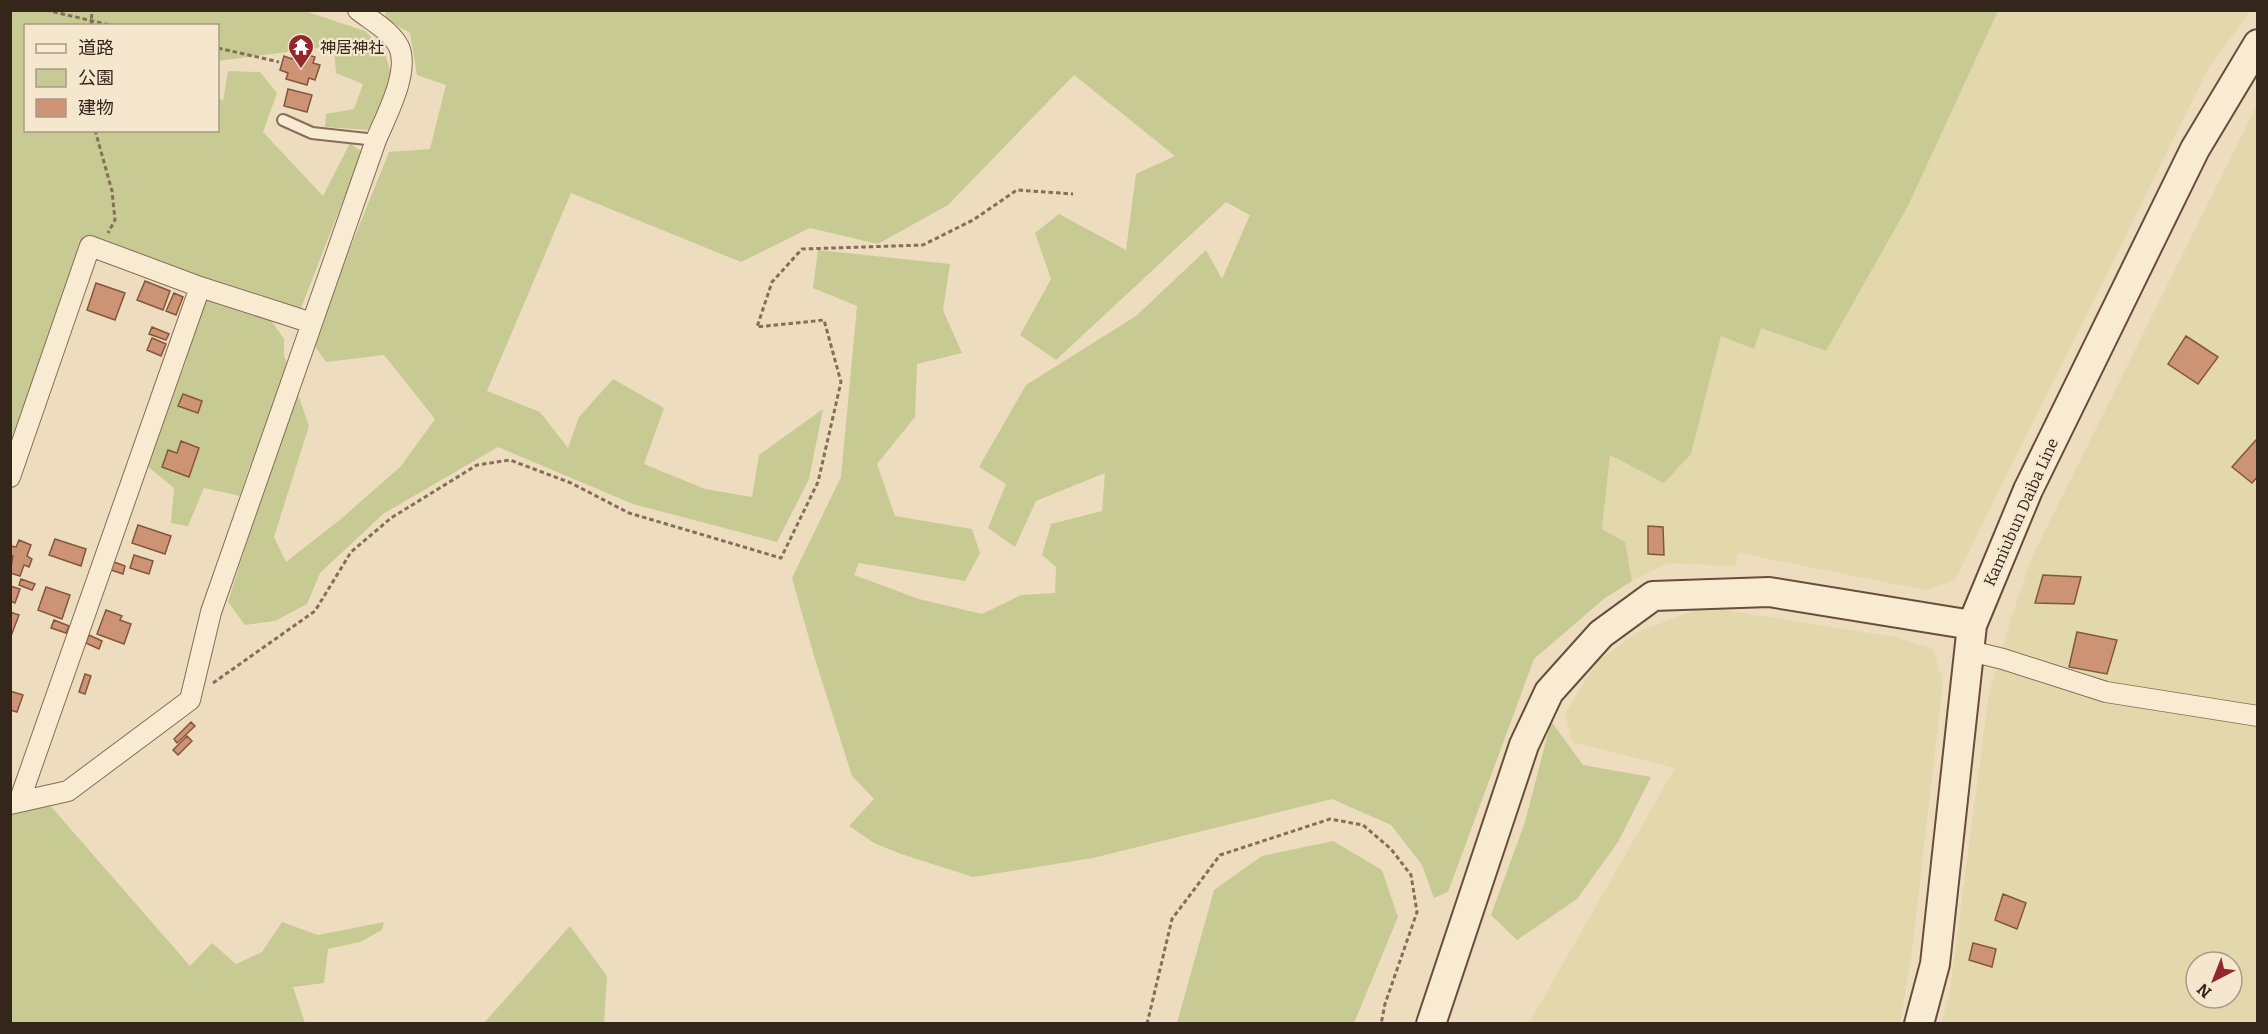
<svg xmlns="http://www.w3.org/2000/svg" width="2268" height="1034" font-family="Bitter,'Noto Sans JP',serif">
<style>
.farmland{fill:#e3d7ac;fill-rule:evenodd}
.green{fill:#c7cb93}
.building{fill:#cc9474;stroke:#84563d;stroke-width:1.5}
.lines{fill:none;stroke-linecap:round;stroke-linejoin:round}
.lane-casing{stroke:#856d57;stroke-width:14}
.street-casing{stroke:#856d57;stroke-width:22}
.secondary-casing{stroke:#674e3a;stroke-width:32}
.path{stroke:#856d57;stroke-width:3;stroke-dasharray:4.5 3;stroke-linecap:butt}
.lane{stroke:#f8ebd1;stroke-width:10}
.street{stroke:#f8ebd1;stroke-width:20}
.secondary{stroke:#f8ebd1;stroke-width:28}
.labels{text-anchor:middle;dominant-baseline:central;stroke-width:4.5;stroke-linejoin:round;paint-order:stroke}
.poi-label{font-size:16px;fill:#35261c;stroke:#f5e7ce;text-anchor:start}
.street-label{font-size:16px;fill:#35261c;stroke:#f5e7ce}
</style>
<rect width="100%" height="100%" fill="#edddbe"/>
<path class="farmland" d="M 1998,11 L 2250,11 L 2208,69 L 1955,580 L 1925,590 L 1738,553 L 1736,566 L 1668,563 L 1632,581 L 1625,542 L 1602,530 L 1610,455 L 1691,454 L 1721,336 L 1760,328 L 1825,351 L 1908,206 Z
M 2257,105 L 2257,1023 L 1941,1024 L 1949,997 L 1989,693 L 2012,616 L 2032,557 ZM 2196,962 L 2232,962 L 2232,998 L 2196,998 Z
M 1716,609 L 1896,637 L 1933,649 L 1943,681 L 1912,951 L 1900,1023 L 1529,1023 L 1675,768 L 1572,742 L 1565,713 L 1598,661 L 1638,632 L 1696,610 Z"/>
<path class="green" d="M 11,11 L 305,11 L 365,31 L 384,50 L 392,77 L 369,130 L 325,127 L 326,114 L 354,109 L 363,84 L 336,73 L 334,46 L 218,61 L 218,26 L 26,26 L 26,130 L 218,130 L 218,97 L 223,101 L 228,71 L 260,72 L 277,93 L 263,132 L 323,196 L 350,143 L 362,152 L 301,308 L 253,294 L 284,339 L 284,355 L 309,426 L 274,537 L 286,562 L 341,519 L 401,466 L 435,419 L 384,355 L 326,362 L 312,342 L 389,152 L 430,149 L 446,85 L 417,75 L 410,33 L 386,19 L 385,11 L 1998,11 L 1908,206 L 1826,351 L 1761,328 L 1754,349 L 1721,336 L 1691,454 L 1664,483 L 1610,455 L 1602,529 L 1625,542 L 1632,581 L 1605,598 L 1534,659 L 1448,892 L 1434,898 L 1422,865 L 1391,825 L 1332,799 L 1093,858 L 973,877 L 901,854 L 874,843 L 849,826 L 874,799 L 852,776 L 814,656 L 792,578 L 841,477 L 857,306 L 813,288 L 818,250 L 950,264 L 943,310 L 962,353 L 917,364 L 915,417 L 877,464 L 895,516 L 972,529 L 980,553 L 965,581 L 859,563 L 854,575 L 919,599 L 982,614 L 1021,595 L 1055,593 L 1056,567 L 1042,555 L 1051,524 L 1102,511 L 1105,473 L 1036,501 L 1015,547 L 988,528 L 1006,484 L 979,467 L 1026,385 L 1136,316 L 1206,250 L 1222,279 L 1250,215 L 1226,202 L 1056,360 L 1020,335 L 1051,279 L 1035,233 L 1059,214 L 1126,250 L 1136,174 L 1175,156 L 1074,75 L 948,205 L 878,244 L 810,228 L 741,262 L 571,193 L 487,391 L 540,412 L 568,448 L 579,417 L 613,379 L 664,408 L 644,464 L 705,489 L 752,497 L 759,455 L 823,409 L 809,479 L 777,542 L 633,504 L 498,447 L 383,514 L 320,573 L 307,604 L 275,621 L 245,625 L 228,602 L 268,475 L 250,465 L 240,496 L 204,488 L 188,526 L 171,523 L 174,488 L 147,466 L 185,364 L 204,301 L 148,274 L 149,257 L 89,238 L 11,439 Z
M 1551,721 L 1583,765 L 1651,777 L 1618,842 L 1577,899 L 1517,940 L 1491,915 L 1525,822 Z
M 48,803 L 190,966 L 212,943 L 236,964 L 262,952 L 282,922 L 318,935 L 384,922 L 382,930 L 360,942 L 328,949 L 324,983 L 293,987 L 305,1023 L 11,1023 L 10,816 Z
M 1333,841 L 1382,870 L 1398,917 L 1354,1023 L 1177,1023 L 1214,890 L 1262,856 Z
M 570,926 L 607,976 L 604,1023 L 484,1023 Z"/>
<path class="building" d="M 294,51 L 315,57 L 313,63 L 320,65 L 315,80 L 309,78 L 307,85 L 286,79 L 288,73 L 280,70 L 284,56 L 292,59 Z
M 288,89 L 312,95 L 307,112 L 284,106 Z
M 145,281 L 170,291 L 163,310 L 137,300 Z
M 96,283 L 125,293 L 115,320 L 87,310 Z
M 174,293 L 183,297 L 176,315 L 166,311 Z
M 152,327 L 169,334 L 166,340 L 149,334 Z
M 2186,336 L 2218,357 L 2198,384 L 2168,364 Z
M 152,338 L 166,344 L 161,356 L 147,350 Z
M 183,394 L 202,401 L 198,413 L 178,406 Z
M 2256,440 L 2258,441 L 2258,476 L 2252,483 L 2232,467 Z
M 181,441 L 199,448 L 189,477 L 162,467 L 168,450 L 177,453 Z
M 138,525 L 171,536 L 165,554 L 132,543 Z
M 1648,526 L 1663,527 L 1664,555 L 1648,554 Z
M 55,539 L 86,549 L 81,566 L 49,555 Z
M 19,540 L 31,545 L 27,556 L 32,559 L 29,567 L 24,565 L 20,576 L 10,573 L 13,556 L 10,555 L 10,547 L 11,546 L 16,547 Z
M 134,555 L 153,561 L 149,574 L 130,568 Z
M 114,562 L 125,566 L 123,574 L 111,570 Z
M 2043,575 L 2081,577 L 2074,604 L 2035,603 Z
M 21,579 L 35,584 L 32,590 L 19,585 Z
M 10,586 L 20,589 L 15,603 L 10,601 Z
M 46,587 L 70,595 L 62,619 L 38,610 Z
M 106,610 L 122,616 L 120,620 L 131,624 L 124,644 L 97,634 Z
M 10,612 L 19,615 L 11,636 L 10,636 Z
M 54,620 L 69,626 L 66,633 L 51,628 Z
M 2077,632 L 2117,640 L 2107,674 L 2069,667 Z
M 89,635 L 102,641 L 99,649 L 86,643 Z
M 85,674 L 91,676 L 85,694 L 79,692 Z
M 10,691 L 23,695 L 17,712 L 10,710 Z
M 191,722 L 195,726 L 177,743 L 174,739 Z
M 187,736 L 192,741 L 178,755 L 173,750 Z
M 2003,894 L 2026,903 L 2017,929 L 1995,920 Z
M 1973,943 L 1996,949 L 1992,967 L 1969,960 Z"/>
<g class="lines">
<defs>
<path id="lane" d="M 283,120 L 312,133 L 376,140"/>
<path id="street" d="M 10,477 L 90,246 L 200,287 L 312,323
M 1970,651 L 2003,659 L 2106,692 L 2258,716
M 19,802 L 200,287
M 10,804 L 68,791 L 190,700 L 211,612 L 376,140 C 386,116 410,72 399,47 C 391,31 372,21 358,10"/>
<path id="secondary" d="M 1431,1024 L 1524,745 L 1549,692 L 1601,634 L 1653,596 L 1769,592 L 1972,625
M 1919,1024 L 1935,964 L 1972,625 L 2028,490 L 2195,149 L 2258,44"/>
</defs>
<use href="#lane" class="lane-casing"/>
<use href="#street" class="street-casing"/>
<use href="#secondary" class="secondary-casing"/>
<path class="path" d="M 46,10 L 114,26
M 91,26 L 92,10
M 218,48 L 279,62
M 95,130 L 112,191 L 115,220 L 108,233
M 213,683 L 315,611 L 351,552 L 391,518 L 477,465 L 510,460 L 571,483 L 629,513 L 781,558 L 818,482 L 841,382 L 824,320 L 757,327 L 772,282 L 802,249 L 923,245 L 973,220 L 1017,190 L 1073,194
M 1147,1024 L 1172,919 L 1220,855 L 1330,819 L 1363,825 L 1391,849 L 1411,875 L 1417,912 L 1385,1004 L 1381,1024"/>
<use href="#lane" class="lane"/>
<use href="#street" class="street"/>
<use href="#secondary" class="secondary"/>
</g>
<defs>
<symbol id="temple-pin" viewBox="-11 -11 22 30"><path d="M0 17L-7.5 6A9.5 9.5 0 1 1 7.5 6Z" fill="#94272e" stroke="#f5e7ce"/><path d="M0-6L5-2H3V0L6.5 2.5H4V6H1.5V3h-3V6H-4V2.5H-6.5L-3 0V-2H-5Z" fill="#fff"/></symbol>
</defs>
<g fill-rule="evenodd">
<use href="#temple-pin" x="286" y="32" width="30" height="40"/>
</g>
<g class="labels">
<g class="poi-label">
<text x="320" y="47">神居神社</text>
</g>
<g class="street-label">
<text transform="translate(2021 512) rotate(-66)">Kamiubun Daiba Line</text>
</g>
</g>
<rect width="2268" height="1034" fill="none" stroke="#35261c" stroke-width="24"/>
<rect x="24" y="24" width="195" height="108" fill="#f5e7ce" stroke="#a89a87" stroke-width="1.5"/>
<rect x="36" y="44" width="30" height="9" fill="#f8ebd1" stroke="#a89a87" stroke-width="1.5"/>
<text x="78" y="54" font-size="18" fill="#35261c">道路</text>
<rect x="36" y="69" width="30" height="18" fill="#c7cb93" stroke="#a89a87" stroke-width="1.5"/>
<text x="78" y="84" font-size="18" fill="#35261c">公園</text>
<rect x="36" y="99" width="30" height="18" fill="#cc9474" stroke="#a89a87" stroke-width="1.5"/>
<text x="78" y="114" font-size="18" fill="#35261c">建物</text>
<g transform="translate(2214 980) rotate(222)"><circle r="28" fill="#f5e7ce" stroke="#a89a87" stroke-width="1.5"/>
<path d="M0-4.5L10 22L0 15L-10 22Z" fill="#94272e"/>
<text y="-9" font-size="16" font-weight="bold" text-anchor="middle" fill="#35261c">N</text>
</g>
</svg>
